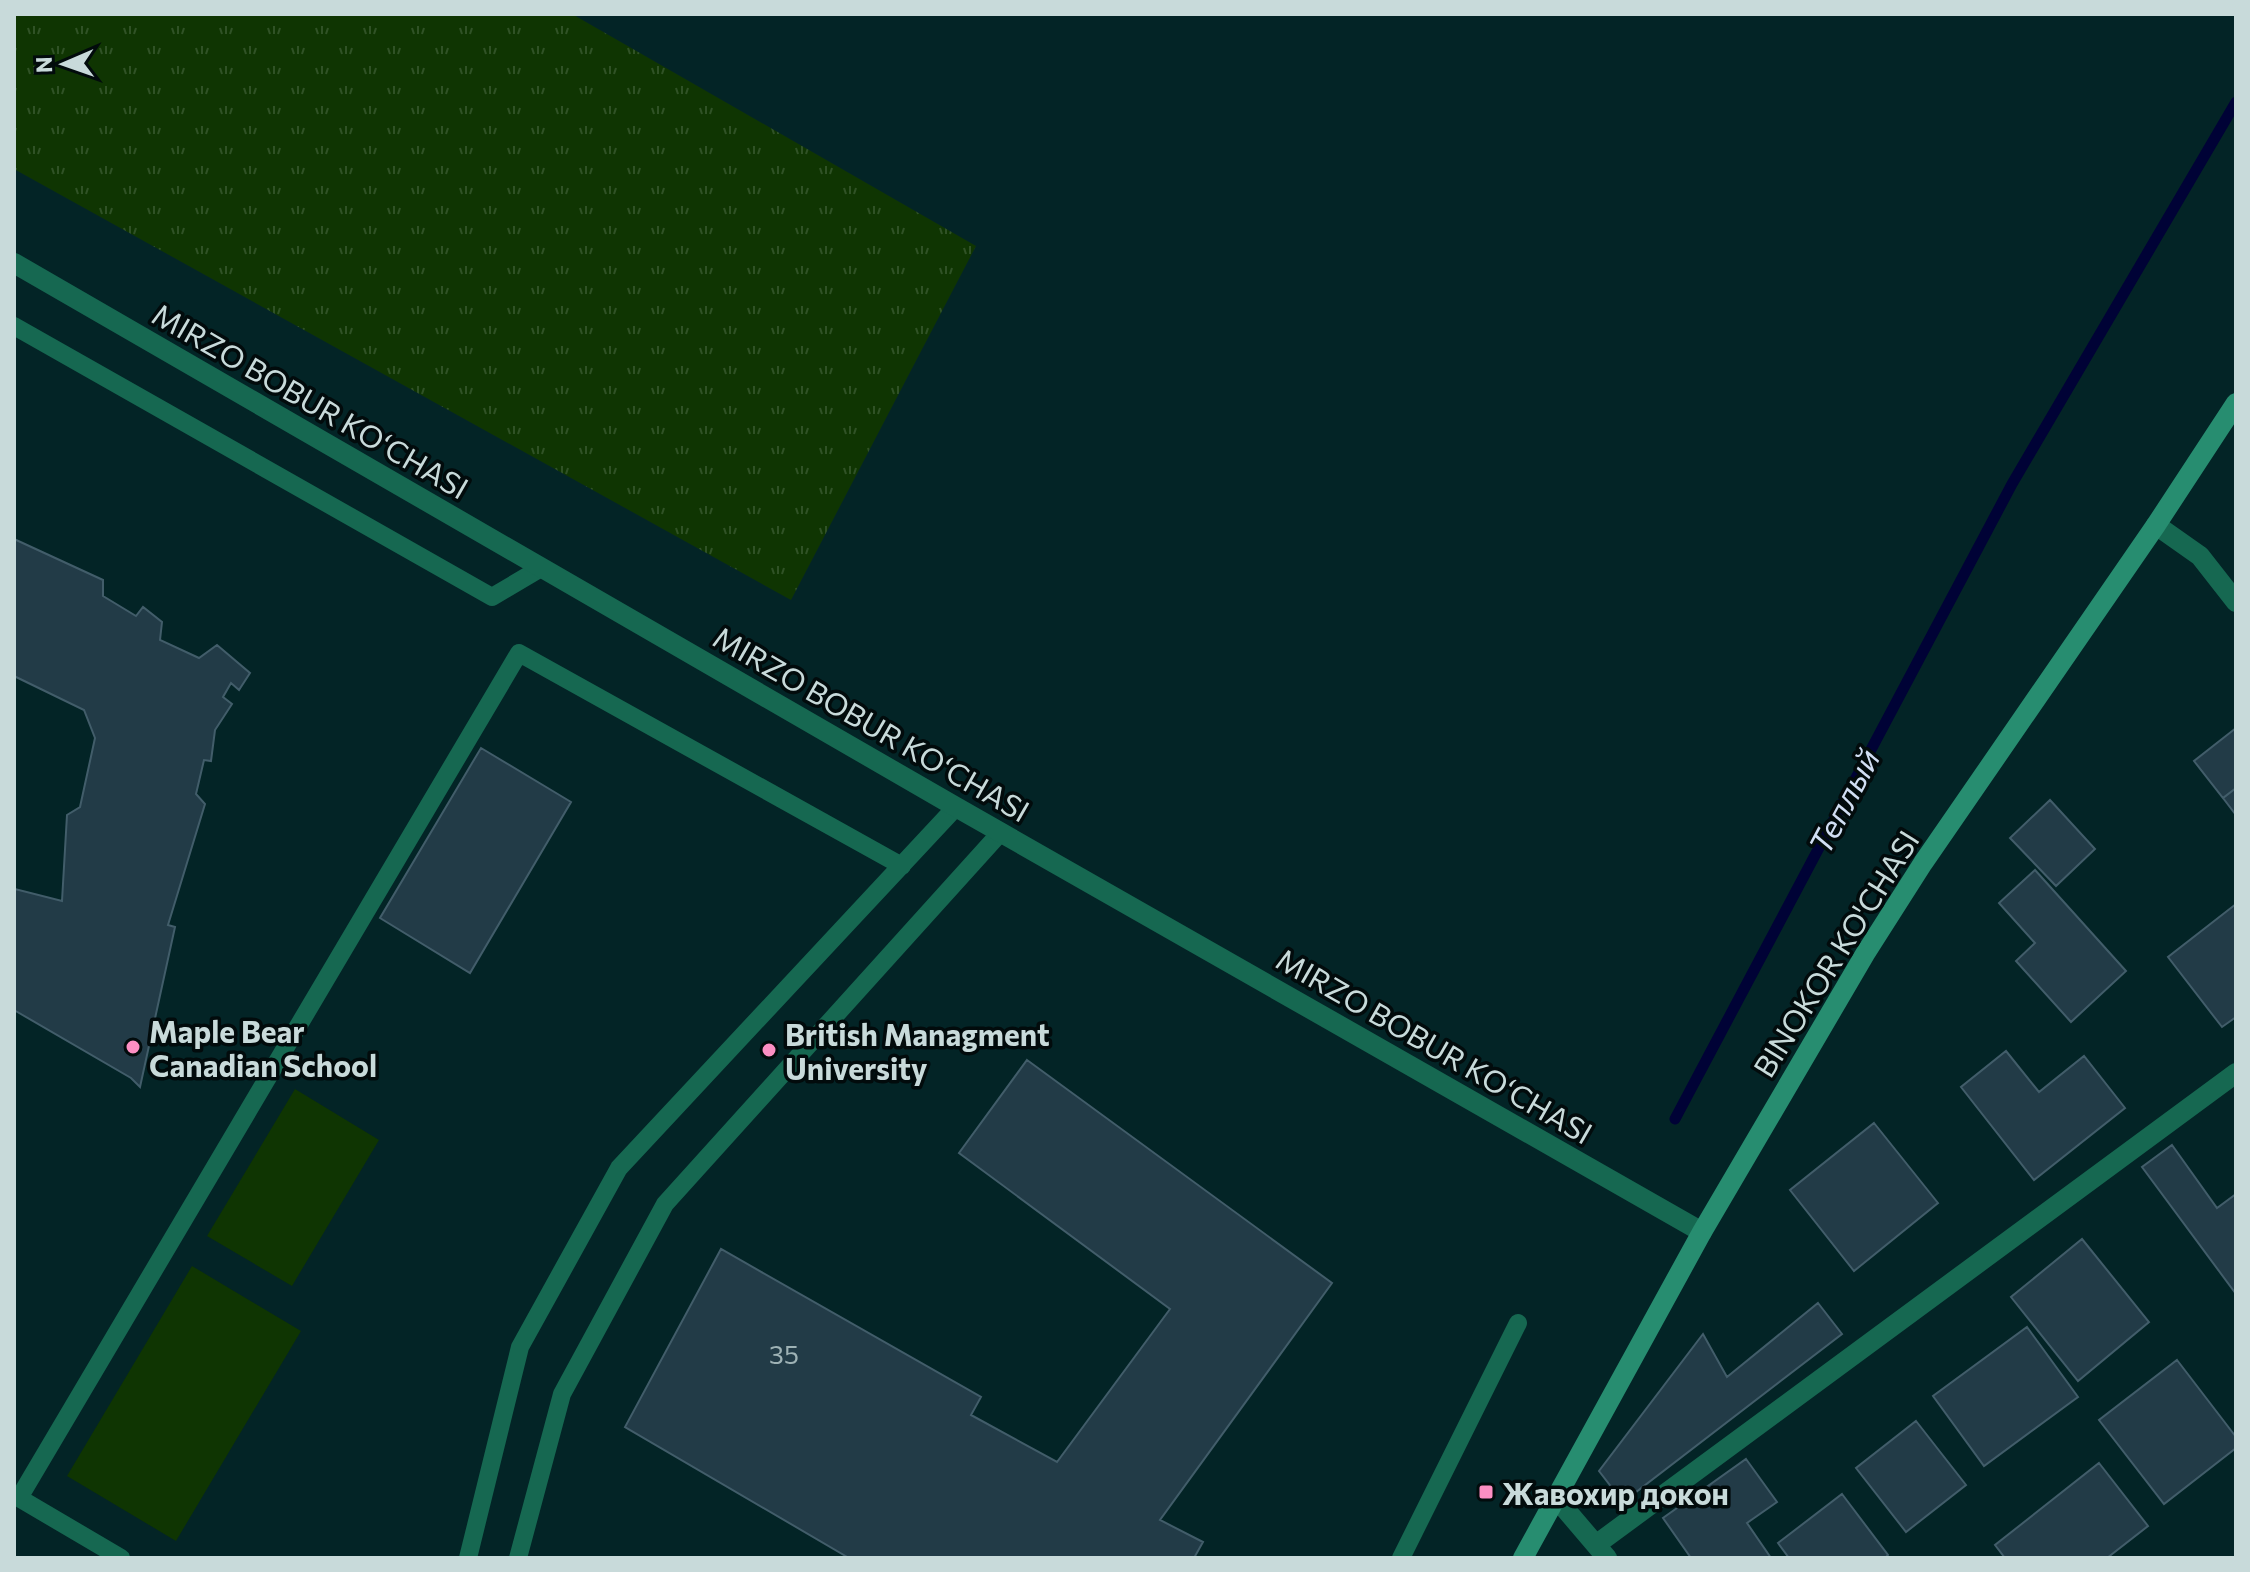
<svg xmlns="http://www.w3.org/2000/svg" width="2250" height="1572" font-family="Commissioner,sans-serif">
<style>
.grass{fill:url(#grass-tufts)}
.park{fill:#0f3502}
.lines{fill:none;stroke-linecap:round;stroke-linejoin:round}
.stream{stroke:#000236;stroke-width:11}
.building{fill:#223b47;stroke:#425d6a;stroke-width:2}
.lane{stroke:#166851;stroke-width:18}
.street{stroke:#166851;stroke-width:20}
.secondary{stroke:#278d70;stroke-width:20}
.poi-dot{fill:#fc8fc3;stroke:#020b0c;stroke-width:3}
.labels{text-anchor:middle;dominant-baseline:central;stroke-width:7;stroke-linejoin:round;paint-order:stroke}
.number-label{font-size:26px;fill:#9eb2b5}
.street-label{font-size:30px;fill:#c8dada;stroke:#020b0c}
.poi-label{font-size:30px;font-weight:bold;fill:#c8dada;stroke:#020b0c;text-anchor:start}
.water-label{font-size:32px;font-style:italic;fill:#d1def3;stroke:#020b0c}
</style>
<defs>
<pattern id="grass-tufts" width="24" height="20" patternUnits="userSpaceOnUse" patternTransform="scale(2)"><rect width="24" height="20" fill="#0f3502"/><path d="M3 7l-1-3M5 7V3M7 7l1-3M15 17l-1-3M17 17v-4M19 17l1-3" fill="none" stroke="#305226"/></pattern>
</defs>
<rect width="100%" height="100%" fill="#032426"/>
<path class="grass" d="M 14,14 L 572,14 L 976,246 L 791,600 L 14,169 Z"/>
<path class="park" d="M 295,1089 L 379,1140 L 292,1286 L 207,1236 Z
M 192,1266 L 301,1331 L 176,1541 L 67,1476 Z"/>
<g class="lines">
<path class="stream" d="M 1675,1119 L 2012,484 L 2236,102"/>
</g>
<path class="building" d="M 14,539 L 103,580 L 103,596 L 136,616 L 143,607 L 162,622 L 160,640 L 199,658 L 217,645 L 250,673 L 239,690 L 231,683 L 223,697 L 232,704 L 215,730 L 211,761 L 204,760 L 196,794 L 205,804 L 168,925 L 175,927 L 140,1087 L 131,1078 L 14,1010 L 15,889 L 62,901 L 67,815 L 80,807 L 95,738 L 84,710 L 14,676 Z
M 2236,728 L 2236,788 L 2223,798 L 2194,761 Z
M 481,748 L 571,802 L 470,973 L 380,918 Z
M 2236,788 L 2236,815 L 2223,798 Z
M 2050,800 L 2095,849 L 2056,886 L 2010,838 Z
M 2035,870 L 2126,971 L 2071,1022 L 2016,961 L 2035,943 L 1999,903 Z
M 2236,904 L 2236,1017 L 2222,1027 L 2168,957 Z
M 2006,1051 L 2039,1092 L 2084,1056 L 2125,1108 L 2034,1180 L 1961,1087 Z
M 1027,1060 L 1332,1283 L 1160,1520 L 1203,1542 L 1194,1558 L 849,1558 L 625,1427 L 721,1249 L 981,1397 L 971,1415 L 1057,1462 L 1170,1309 L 959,1153 Z
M 1874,1123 L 1938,1203 L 1854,1271 L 1790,1190 Z
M 2172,1145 L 2217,1208 L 2236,1194 L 2236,1294 L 2142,1167 Z
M 2082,1239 L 2149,1322 L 2078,1381 L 2011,1297 Z
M 1818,1303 L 1842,1334 L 1623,1502 L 1599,1471 L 1703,1334 L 1727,1377 Z
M 2027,1327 L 2078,1397 L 1984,1466 L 1933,1396 Z
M 2177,1360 L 2236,1437 L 2236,1448 L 2164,1504 L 2099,1420 Z
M 1916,1421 L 1966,1485 L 1906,1532 L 1856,1468 Z
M 1746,1459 L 1777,1502 L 1747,1523 L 1771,1558 L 1691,1558 L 1663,1518 Z
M 2099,1463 L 2148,1526 L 2107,1558 L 2005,1558 L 1995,1545 Z
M 1842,1494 L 1888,1555 L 1885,1558 L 1789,1558 L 1778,1543 Z"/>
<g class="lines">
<path class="lane" d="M 14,326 L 492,597 L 541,568
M 121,1558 L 19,1498 L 519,653 L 902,866
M 468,1558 L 520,1347 L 619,1168 L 956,807
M 518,1558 L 562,1394 L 665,1204 L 1001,832
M 1401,1558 L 1518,1323"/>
<path class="street" d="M 14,263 L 956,807 L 1702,1232
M 2156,525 L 2200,556 L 2236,602
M 1555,1497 L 1607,1558
M 1597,1544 L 2236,1073"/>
<path class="secondary" d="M 1523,1558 L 1702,1232 L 1865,954 L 1923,863 L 2156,525 L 2236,403"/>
</g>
<g class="poi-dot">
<circle cx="133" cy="1047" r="8"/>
<circle cx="769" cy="1050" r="8"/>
<rect x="1478" y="1484" width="16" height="16" rx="4"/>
</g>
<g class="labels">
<g class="number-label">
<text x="784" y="1353">35</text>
</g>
<g class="street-label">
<text transform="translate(311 400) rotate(30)">MIRZO BOBUR KO‘CHASI</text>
<text transform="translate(872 723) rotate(30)">MIRZO BOBUR KO‘CHASI</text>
<text transform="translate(1835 953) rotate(-58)">BINOKOR KO'CHASI</text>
<text transform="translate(1435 1045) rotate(30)">MIRZO BOBUR KO‘CHASI</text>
</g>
<g class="poi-label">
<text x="149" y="1030">Maple Bear<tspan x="149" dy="34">Canadian School</tspan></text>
<text x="785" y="1033">British Managment<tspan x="785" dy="34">University</tspan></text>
<text x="1502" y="1492">Жавохир докон</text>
</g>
<g class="water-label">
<text transform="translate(1843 801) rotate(-62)">Теплый</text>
</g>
</g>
<rect width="2250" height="1572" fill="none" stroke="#c8dada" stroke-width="32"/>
<g transform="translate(64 64) rotate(268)" stroke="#020b0c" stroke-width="6" paint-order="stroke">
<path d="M0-6L14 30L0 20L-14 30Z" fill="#c8dada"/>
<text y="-12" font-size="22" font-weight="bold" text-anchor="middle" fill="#c8dada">N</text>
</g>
</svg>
